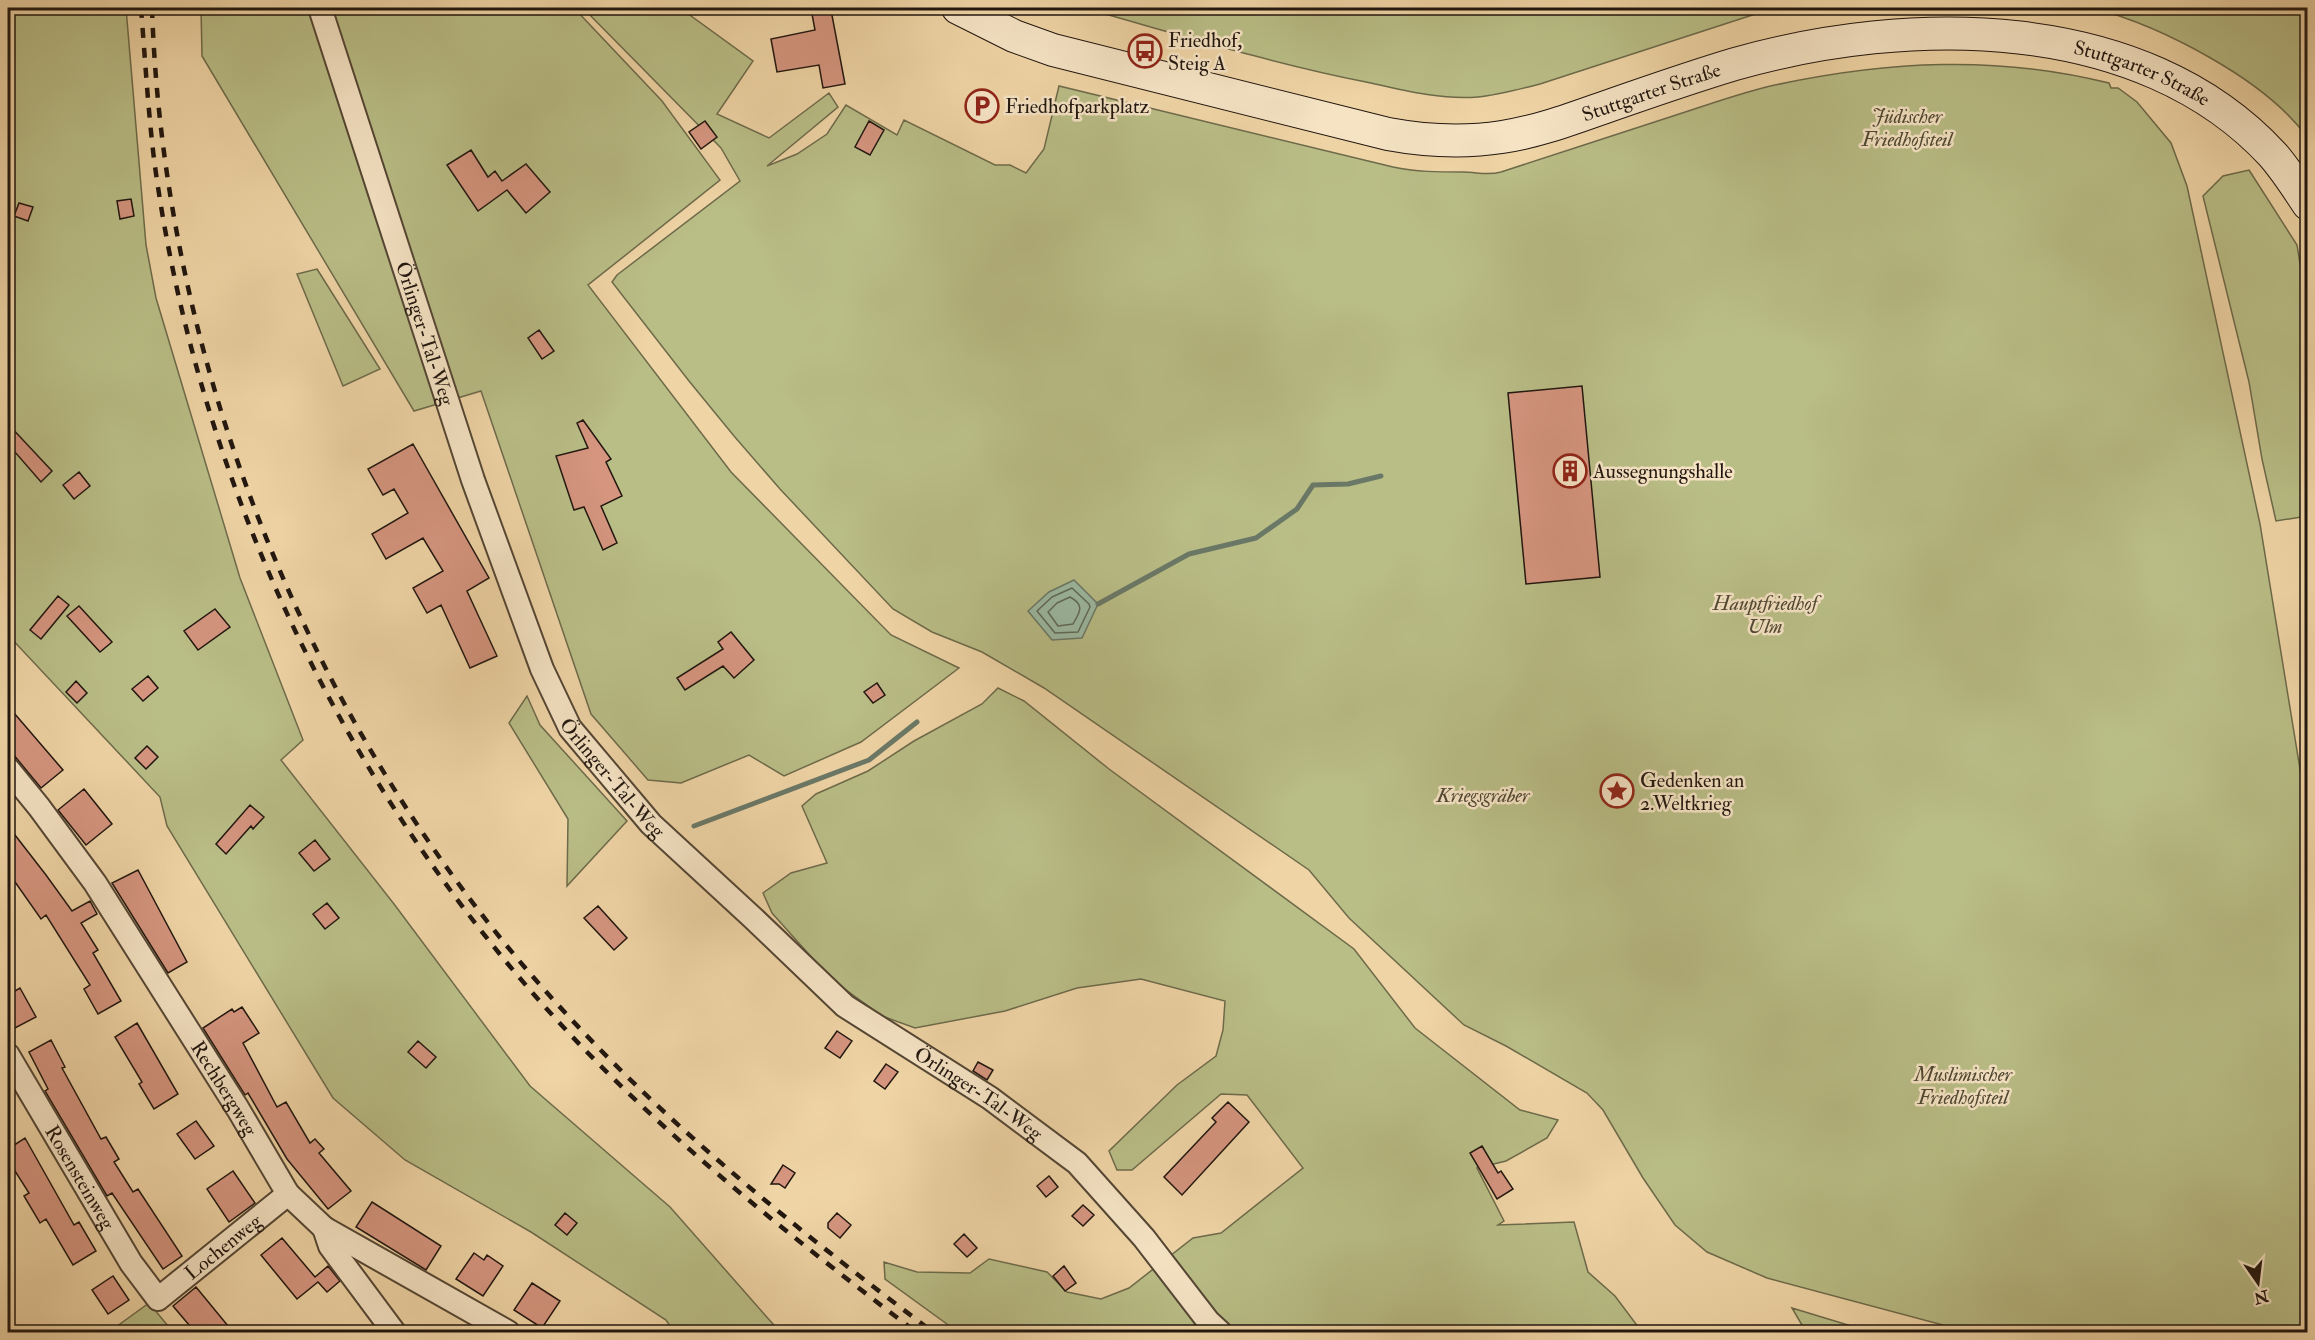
<svg xmlns="http://www.w3.org/2000/svg" width="2315" height="1340" font-family="'IM FELL Double Pica',serif">
<style>
.green{fill:#b9bd86;stroke:#6d6a4a;stroke-width:1.5}
.water{fill:#9bb9a1;stroke:#6a7867;stroke-width:1.5}
.lines{fill:none;stroke-linecap:round;stroke-linejoin:round}
.shore{stroke:#5e6858;stroke-width:1.5}
.stream{stroke:#6a7867;stroke-width:5}
.building{fill:#d5957f;stroke:#21160f;stroke-width:1.5}
.street-casing{stroke:#544634;stroke-width:26}
.secondary-casing{stroke:#21160f;stroke-width:34}
.street{stroke:#f5e3c4;stroke-width:22}
.secondary{stroke:#f5e3c4;stroke-width:32}
.rail{stroke:#21160f;stroke-width:4.5;stroke-dasharray:10 10;stroke-linecap:butt}
.labels{text-anchor:middle;dominant-baseline:central;stroke-width:5;stroke-linejoin:round;paint-order:stroke}
.poi-label{font-size:20px;fill:#21160f;stroke:#f5e3c4;text-anchor:start}
.street-label{font-size:20px;fill:#21160f;stroke:#f5e3c4}
.park-label{font-size:20px;font-style:italic;fill:#4f4833;stroke:#f5e3c4}
</style>
<rect width="100%" height="100%" fill="#efd4a5"/>
<filter id="stains"><feTurbulence type="fractalNoise" baseFrequency=".00333" numOctaves="4"/><feColorMatrix values="0 0 0 0 .2 0 0 0 0 .09 0 0 0 0 .02 0 0 0 .5 -.17"/></filter>
<radialGradient id="worn" r=".72"><stop offset=".6" stop-color="#630" stop-opacity="0"/><stop offset="1" stop-color="#630" stop-opacity=".3"/></radialGradient>
<path class="green" d="M 8,8 L 126,8 L 146,245 L 156,298 L 240,578 L 303,740 L 281,760 L 394,904 L 530,1086 L 670,1207 L 780,1332 L 674,1332 L 666,1320 L 531,1232 L 405,1160 L 333,1098 L 167,826 L 160,797 L 8,635 Z
M 201,8 L 574,8 L 662,101 L 720,180 L 588,285 L 731,472 L 891,635 L 959,668 L 861,742 L 784,776 L 749,755 L 681,783 L 648,780 L 591,714 L 481,391 L 414,411 L 202,56 Z
M 583,8 L 680,8 L 753,61 L 717,114 L 769,138 L 829,93 L 838,107 L 767,166 L 797,154 L 827,134 L 846,105 L 897,135 L 904,120 L 995,165 L 1010,165 L 1026,173 L 1044,149 L 1059,86 L 1393,167 C 1416,172 1439,172 1463,172 C 1477,172 1487,176 1501,172 C 1557,154 1614,135 1670,117 C 1705,106 1739,93 1775,85 C 1887,61 1997,55 2109,83 L 2111,88 L 2118,88 L 2137,102 L 2171,143 L 2187,186 L 2260,524 L 2307,812 L 2307,1332 L 1969,1332 L 1767,1278 L 1707,1252 L 1675,1225 L 1643,1178 L 1603,1110 L 1587,1093 L 1506,1046 L 1464,1025 L 1349,918 L 1309,870 L 1044,688 L 982,652 L 932,632 L 893,609 L 780,489 L 734,436 L 689,381 L 612,282 L 617,275 L 740,181 L 721,148 Z
M 1084,8 L 1774,8 L 1540,84 C 1520,89 1499,95 1478,97 C 1440,100 1402,90 1366,82 C 1270,63 1177,34 1084,8 Z
M 2093,8 L 2307,8 L 2307,137 C 2265,79 2161,26 2093,8 Z
M 2249,170 L 2297,245 L 2308,312 L 2307,516 L 2276,521 L 2262,459 L 2249,382 L 2203,196 L 2223,176 Z
M 317,269 L 380,369 L 343,386 L 297,274 Z
M 998,688 L 1024,701 L 1109,769 L 1354,949 L 1415,1028 L 1520,1110 L 1558,1120 L 1547,1138 L 1506,1161 L 1477,1168 L 1504,1221 L 1498,1225 L 1574,1222 L 1588,1272 L 1615,1296 L 1642,1332 L 958,1332 L 885,1279 L 884,1262 L 917,1272 L 970,1273 L 989,1259 L 1047,1272 L 1067,1292 L 1101,1299 L 1129,1288 L 1193,1238 L 1221,1233 L 1303,1168 L 1247,1095 L 1221,1094 L 1132,1170 L 1117,1170 L 1109,1151 L 1177,1085 L 1216,1056 L 1223,1030 L 1225,1001 L 1141,979 L 1077,988 L 1005,1011 L 915,1028 L 882,1016 L 831,979 L 772,913 L 763,893 L 791,873 L 827,863 L 802,806 L 816,794 L 868,771 L 914,741 L 982,704 Z
M 527,696 L 540,725 L 627,821 L 567,886 L 568,819 L 509,723 Z
M 149,1303 L 173,1332 L 109,1332 Z
M 1792,1308 L 1871,1332 L 1806,1332 Z"/>
<path class="water" d="M 1074,580 L 1098,604 L 1082,638 L 1052,640 L 1028,611 L 1049,592 Z"/>
<g class="lines">
<path class="shore" d="M 1072,588 L 1089,604 L 1090,607 L 1078,632 L 1055,633 L 1037,611 L 1052,597 Z
M 1070,597 C 1085,605 1080,612 1073,624 L 1058,626 L 1048,612 L 1057,603 Z"/>
<path class="stream" d="M 1098,604 L 1189,554 L 1256,538 L 1297,509 L 1313,485 L 1348,484 L 1381,476
M 694,826 L 869,760 L 917,722"/>
</g>
<path class="building" d="M 831,10 L 845,84 L 823,88 L 819,65 L 777,72 L 771,39 L 815,30 L 812,14 Z
M 705,121 L 717,137 L 701,149 L 689,132 Z
M 869,121 L 884,130 L 870,155 L 855,147 Z
M 471,150 L 488,177 L 495,171 L 502,181 L 526,164 L 550,192 L 526,213 L 507,190 L 478,211 L 447,165 Z
M 131,199 L 134,216 L 120,219 L 117,201 Z
M 19,203 L 33,207 L 28,221 L 14,216 Z
M 539,330 L 554,351 L 542,359 L 528,338 Z
M 1582,386 L 1600,577 L 1526,584 L 1508,393 Z
M 583,420 L 611,459 L 606,462 L 622,496 L 601,506 L 617,543 L 603,550 L 584,507 L 574,510 L 556,456 L 588,448 L 577,423 Z
M 8,424 L 52,471 L 41,482 L 8,444 Z
M 413,444 L 489,578 L 467,591 L 497,656 L 470,668 L 441,605 L 427,613 L 413,588 L 443,571 L 423,538 L 386,559 L 372,534 L 408,513 L 394,489 L 383,495 L 368,469 Z
M 79,472 L 90,486 L 74,499 L 63,485 Z
M 58,596 L 69,605 L 41,639 L 30,630 Z
M 79,606 L 112,642 L 100,652 L 67,616 Z
M 215,609 L 230,627 L 198,650 L 184,631 Z
M 731,632 L 754,660 L 734,678 L 723,666 L 685,690 L 677,678 L 723,649 L 718,642 Z
M 148,676 L 158,688 L 143,701 L 132,689 Z
M 76,681 L 87,693 L 77,703 L 66,692 Z
M 877,683 L 885,695 L 873,703 L 864,692 Z
M 8,706 L 63,770 L 41,788 L 8,748 Z
M 147,746 L 158,757 L 146,769 L 135,758 Z
M 84,789 L 112,824 L 86,845 L 58,810 Z
M 250,805 L 264,817 L 253,829 L 251,826 L 226,854 L 216,844 Z
M 8,826 L 46,875 L 72,911 L 90,901 L 97,914 L 81,923 L 98,950 L 93,953 L 121,1001 L 98,1014 L 84,989 L 90,985 L 46,915 L 41,919 L 8,872 Z
M 315,840 L 330,859 L 314,871 L 299,853 Z
M 138,870 L 187,962 L 168,973 L 112,883 Z
M 327,903 L 339,918 L 325,929 L 313,914 Z
M 598,906 L 627,938 L 614,950 L 584,918 Z
M 20,988 L 36,1017 L 13,1029 L 8,1019 L 8,995 Z
M 242,1007 L 259,1033 L 243,1043 L 277,1107 L 286,1102 L 310,1143 L 315,1139 L 324,1149 L 319,1153 L 351,1191 L 328,1209 L 287,1159 L 248,1093 L 245,1095 L 203,1028 L 232,1009 L 234,1012 Z
M 137,1023 L 178,1094 L 154,1109 L 139,1084 L 142,1082 L 115,1037 Z
M 837,1031 L 852,1041 L 840,1058 L 825,1048 Z
M 51,1040 L 65,1067 L 62,1068 L 101,1139 L 106,1137 L 119,1159 L 114,1162 L 133,1192 L 138,1189 L 182,1256 L 163,1269 L 112,1193 L 107,1196 L 45,1091 L 48,1089 L 29,1052 Z
M 418,1041 L 436,1057 L 426,1068 L 408,1052 Z
M 978,1062 L 993,1070 L 987,1080 L 973,1071 Z
M 886,1064 L 898,1072 L 885,1089 L 874,1081 Z
M 1228,1102 L 1249,1122 L 1182,1195 L 1164,1177 L 1216,1122 L 1212,1118 Z
M 196,1121 L 214,1146 L 195,1159 L 177,1134 Z
M 25,1138 L 74,1225 L 79,1222 L 96,1251 L 73,1265 L 46,1219 L 40,1223 L 24,1196 L 29,1193 L 8,1160 L 8,1149 Z
M 1482,1146 L 1498,1173 L 1501,1171 L 1513,1189 L 1497,1199 L 1470,1153 Z
M 783,1165 L 795,1173 L 785,1188 L 779,1184 L 771,1184 Z
M 233,1171 L 255,1203 L 229,1222 L 207,1189 Z
M 1049,1176 L 1058,1187 L 1046,1197 L 1037,1186 Z
M 372,1202 L 441,1246 L 426,1270 L 356,1227 Z
M 1083,1205 L 1094,1215 L 1083,1226 L 1072,1216 Z
M 565,1213 L 577,1223 L 567,1235 L 555,1225 Z
M 837,1213 L 851,1225 L 840,1238 L 828,1228 L 828,1223 Z
M 964,1234 L 977,1248 L 967,1257 L 954,1244 Z
M 282,1238 L 315,1277 L 328,1266 L 340,1281 L 327,1292 L 318,1282 L 297,1299 L 261,1255 Z
M 474,1253 L 484,1260 L 487,1255 L 503,1266 L 483,1296 L 456,1279 Z
M 1064,1266 L 1076,1283 L 1065,1291 L 1053,1276 Z
M 113,1276 L 129,1300 L 108,1314 L 92,1290 Z
M 532,1283 L 560,1301 L 542,1328 L 514,1310 Z
M 196,1287 L 233,1332 L 195,1332 L 173,1306 Z"/>
<g class="lines">
<defs>
<g id="street">
<path id="s1" d="M 320,8 L 473,480 L 542,669 L 570,728 L 651,824 L 753,918 L 845,1006 L 990,1098 L 1077,1163 L 1144,1238 L 1208,1321 L 1220,1332"/>
<path id="s2" d="M 8,769 L 39,807 L 95,883 L 238,1109 L 288,1194 L 324,1228 L 508,1332"/>
<path id="s3" d="M 8,1055 L 131,1263 L 158,1299 L 288,1194"/>
<path d="M 324,1228 L 330,1246 L 394,1332"/>
</g>
<g id="secondary">
<path id="s4" d="M 958,8 L 1014,36 L 1053,50 L 1388,134 C 1426,141 1463,143 1502,137 C 1535,132 1566,121 1597,110 C 1643,94 1688,78 1735,64 C 1908,15 2141,12 2273,155 C 2286,170 2297,187 2308,204"/>
</g>
</defs>
<use href="#street" class="street-casing"/>
<use href="#secondary" class="secondary-casing"/>
<use href="#street" class="street"/>
<use href="#secondary" class="secondary"/>
<path class="rail" d="M 141,8 C 145,58 148,109 154,159 C 198,491 354,812 587,1052 C 688,1156 802,1245 916,1332
M 152,8 C 164,370 314,739 559,1006 C 671,1129 800,1232 933,1332"/>
</g>
<defs>
<symbol id="bus-ring" viewBox="-11 -11 22 22"><circle r="9.5" fill="#f5e3c4" stroke="#8f2418" stroke-width="1.5"/><path d="M-5-6H5V4H4V6H2V4H-2V6H-4V4H-5ZM-3.5-4V0h7V-4ZM-3.5 1.2v1.5H-2V1.2ZM2 1.2v1.5H3.5V1.2Z" fill="#8f2418"/></symbol>
<symbol id="parking-ring" viewBox="-11 -11 22 22"><circle r="9.5" fill="#f5e3c4" stroke="#8f2418" stroke-width="1.5"/><path d="M-3.5-5.5H1a3.5 3.5 0 0 1 0 7H-1V5.5H-3.5ZM-1-3.4V-.6H.8a1.4 1.4 0 0 0 0-2.8Z" fill="#8f2418"/></symbol>
<symbol id="building-ring" viewBox="-11 -11 22 22"><circle r="9.5" fill="#f5e3c4" stroke="#8f2418" stroke-width="1.5"/><path d="M-4-6H4V6H1V3H-1V6H-4ZM-2.5-4.3h1.7v1.8h-1.7ZM.8-4.3h1.7v1.8H.8ZM-2.5-1h1.7V.8h-1.7ZM.8-1h1.7V.8H.8Z" fill="#8f2418"/></symbol>
<symbol id="sight-ring" viewBox="-11 -11 22 22"><circle r="9.5" fill="#f5e3c4" stroke="#8f2418" stroke-width="1.5"/><path d="M0-6L1.8-2.2L6-1.7L2.9 1.2L3.7 5.4L0 3.3L-3.7 5.4L-2.9 1.2L-6-1.7L-1.8-2.2Z" fill="#8f2418"/></symbol>
</defs>
<g fill-rule="evenodd">
<use href="#bus-ring" x="1126" y="32" width="38" height="38"/>
<use href="#parking-ring" x="963" y="87" width="38" height="38"/>
<use href="#building-ring" x="1551" y="452" width="38" height="38"/>
<use href="#sight-ring" x="1598" y="772" width="38" height="38"/>
</g>
<g class="labels">
<g class="poi-label">
<text x="1168" y="40">Friedhof,<tspan x="1168" dy="23">Steig A</tspan></text>
<text x="1005" y="106">Friedhofparkplatz</text>
<text x="1593" y="471">Aussegnungshalle</text>
<text x="1640" y="780">Gedenken an<tspan x="1640" dy="23">2.Weltkrieg</tspan></text>
</g>
<g class="street-label">
<text stroke="none"><textPath href="#s4" startOffset="1224">Stuttgarter Straße</textPath></text>
<text stroke="none"><textPath href="#s4" startOffset="720">Stuttgarter Straße</textPath></text>
<text stroke="none"><textPath href="#s1" startOffset="342">Örlinger-Tal-Weg</textPath></text>
<text stroke="none"><textPath href="#s1" startOffset="828">Örlinger-Tal-Weg</textPath></text>
<text stroke="none"><textPath href="#s2" startOffset="386">Rechbergweg</textPath></text>
<text stroke="none"><textPath href="#s1" startOffset="1314">Örlinger-Tal-Weg</textPath></text>
<text stroke="none"><textPath href="#s3" startOffset="142">Rosensteinweg</textPath></text>
<text stroke="none"><textPath href="#s3" startOffset="370">Lochenweg</textPath></text>
</g>
<g class="park-label">
<text x="1907" y="116">Jüdischer<tspan x="1907" dy="23">Friedhofsteil</tspan></text>
<text x="1765" y="603">Hauptfriedhof<tspan x="1765" dy="23">Ulm</tspan></text>
<text x="1483" y="795">Kriegsgräber</text>
<text x="1963" y="1074">Muslimischer<tspan x="1963" dy="23">Friedhofsteil</tspan></text>
</g>
</g>
<rect width="2315" height="1340" fill="none" stroke="#efd4a5" stroke-width="30"/>
<rect x="9" y="9" width="2297" height="1322" fill="none" stroke="#21160f" stroke-width="3"/>
<rect x="15" y="15" width="2285" height="1310" fill="none" stroke="#21160f" stroke-width="1.5"/>
<g transform="translate(2258 1283) rotate(166)" stroke="#f5e3c4" stroke-width="4.5" paint-order="stroke">
<path d="M0-4.5L10 22L0 15L-10 22Z" fill="#21160f"/>
<text y="-9" font-size="16" font-weight="bold" text-anchor="middle" fill="#21160f">N</text>
</g>
<rect width="100%" height="100%" filter="url(#stains)"/>
<rect width="100%" height="100%" fill="url(#worn)"/>
</svg>
